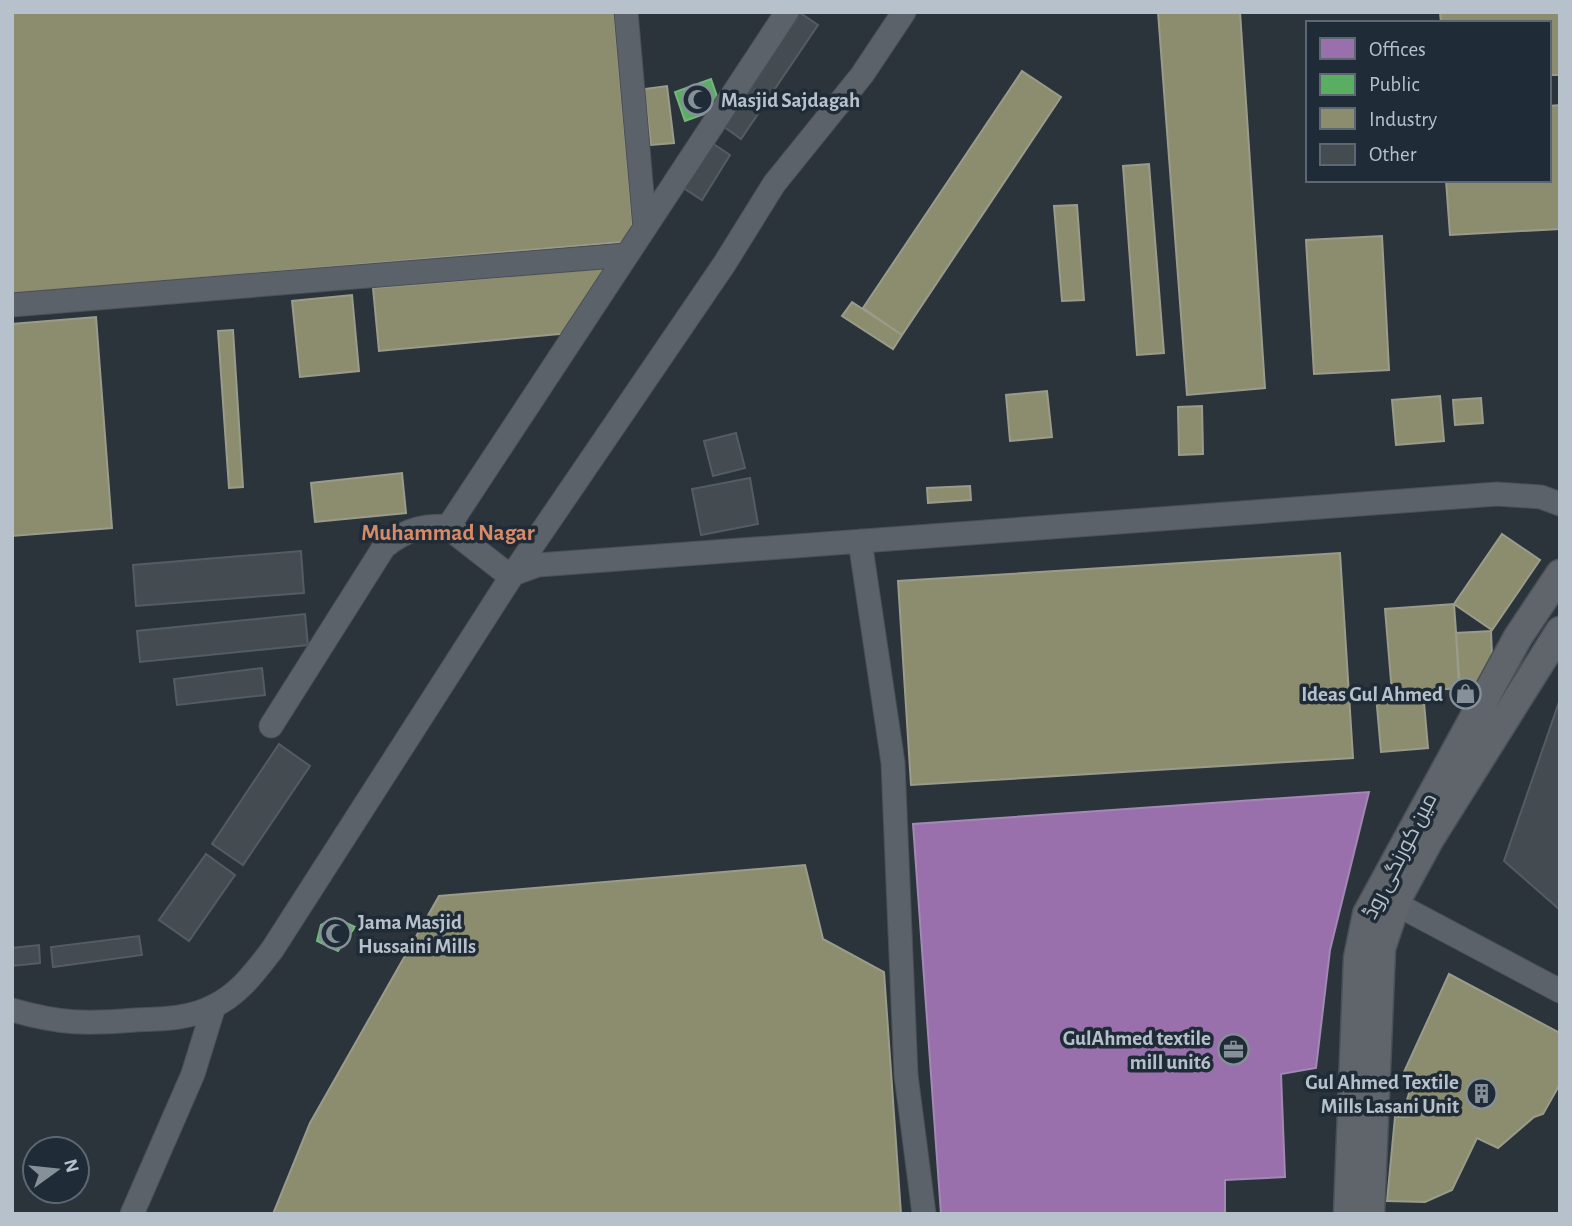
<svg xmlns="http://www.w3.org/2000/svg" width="1572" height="1226" font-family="'Alegreya Sans',Cairo,sans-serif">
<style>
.offices{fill:#9970ab;stroke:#a288b5;stroke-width:2}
.public{fill:#5aae61;stroke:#76b481;stroke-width:2}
.industry{fill:#8c8c6e;stroke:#999c8a;stroke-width:2}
.building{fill:#444b51;stroke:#545c63;stroke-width:2}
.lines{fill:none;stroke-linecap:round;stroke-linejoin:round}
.minor-casing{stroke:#4a5055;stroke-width:25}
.major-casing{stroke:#4a5158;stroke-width:31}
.minor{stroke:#5c6269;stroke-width:23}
.major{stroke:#5f656a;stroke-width:28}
.labels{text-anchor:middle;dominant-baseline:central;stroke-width:7;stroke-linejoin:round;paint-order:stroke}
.poi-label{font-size:21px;font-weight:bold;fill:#b7c1cb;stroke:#1f2b36;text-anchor:end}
.street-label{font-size:21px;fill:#b7c1cb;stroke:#1f2b36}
.neighbourhood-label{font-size:23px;font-weight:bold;fill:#d68a67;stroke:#1f2b36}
</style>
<rect width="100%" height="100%" fill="#2c343b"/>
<path class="offices" d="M 1369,792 L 1330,950 L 1316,1068 L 1281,1074 L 1285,1177 L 1225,1180 L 1225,1214 L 941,1214 L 913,824 Z"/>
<path class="public" d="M 711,79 L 721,108 L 685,121 L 675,92 Z
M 335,918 L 355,927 L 338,951 L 317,941 L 321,925 Z"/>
<path class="industry" d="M 12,12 L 614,12 L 634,241 L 12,294 Z
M 1158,12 L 1240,12 L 1265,388 L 1187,395 Z
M 1440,12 L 1560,12 L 1560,75 L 1549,75 L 1549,23 L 1441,23 Z
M 1022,71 L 1061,97 L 902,335 L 863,308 Z
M 667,86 L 674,143 L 651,145 L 644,89 Z
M 1560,105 L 1560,229 L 1450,235 L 1446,180 L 1549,180 L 1549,106 Z
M 1149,164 L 1164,353 L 1137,355 L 1123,166 Z
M 1077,205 L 1084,300 L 1062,301 L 1054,206 Z
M 1382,236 L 1389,370 L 1314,374 L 1306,240 Z
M 605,268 L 570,333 L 379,351 L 373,288 Z
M 352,295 L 359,371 L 300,377 L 292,301 Z
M 852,302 L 902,335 L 893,349 L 842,316 Z
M 96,317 L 112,528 L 12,536 L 12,324 Z
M 233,330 L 243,487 L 229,488 L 218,331 Z
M 1047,391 L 1052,437 L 1010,441 L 1006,395 Z
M 1440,396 L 1444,441 L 1396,445 L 1392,400 Z
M 1481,398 L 1483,423 L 1455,425 L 1453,400 Z
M 1202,406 L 1203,454 L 1179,455 L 1178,407 Z
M 402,473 L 406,513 L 315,522 L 311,483 Z
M 970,486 L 971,500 L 928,503 L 927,488 Z
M 1502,534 L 1540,560 L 1492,630 L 1454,604 Z
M 1340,553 L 1353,758 L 911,785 L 898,581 Z
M 1454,604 L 1460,688 L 1392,693 L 1385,609 Z
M 1491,631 L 1492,657 L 1482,680 L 1459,688 L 1456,633 Z
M 1423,691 L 1428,748 L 1381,752 L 1376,695 Z
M 805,865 L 823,939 L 884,972 L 901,1214 L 273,1214 L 310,1123 L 439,896 Z
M 1449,974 L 1560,1033 L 1560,1084 L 1543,1114 L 1534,1117 L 1498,1148 L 1477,1138 L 1452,1190 L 1425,1202 L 1387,1201 L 1395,1117 L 1409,1117 L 1411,1108 L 1406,1103 L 1414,1077 L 1404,1072 Z"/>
<path class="building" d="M 799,12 L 818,25 L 741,139 L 723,126 Z
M 706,139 L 730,155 L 702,200 L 677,184 Z
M 736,433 L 745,468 L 713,476 L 704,441 Z
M 750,478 L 758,524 L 701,535 L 692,489 Z
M 301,551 L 304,593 L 136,606 L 133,565 Z
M 305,614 L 308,645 L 140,662 L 137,631 Z
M 262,668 L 265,695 L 177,705 L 174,679 Z
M 1560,699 L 1560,910 L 1504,861 Z
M 279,744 L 310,766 L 243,865 L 212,844 Z
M 206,854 L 235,875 L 189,941 L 159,920 Z
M 139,936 L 142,955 L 53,967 L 51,947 Z
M 39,945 L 40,963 L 12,966 L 12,948 Z"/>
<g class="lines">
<defs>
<path id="minor" d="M 626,12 L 645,228
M 12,305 L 627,255
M 860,541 L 893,763 L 906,1075 L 924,1214
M 513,574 L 725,263 L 774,184 L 862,75 L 904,12
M 511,577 L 456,534 L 452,521 L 787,12
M 271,726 L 384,547 C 406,529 426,524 454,527
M 1396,904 L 1560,991
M 12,1010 C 61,1024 86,1024 135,1020 C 163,1019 189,1019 214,1006 C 239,994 255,972 272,950 L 513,574 L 538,565 L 1497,494 L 1541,497 L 1560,504
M 132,1214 L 193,1074 L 214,1006"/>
<path id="major" d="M 1348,1214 L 1358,958 L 1367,914 L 1518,637 L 1560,574
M 1370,1214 L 1381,948 L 1398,897 L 1429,840 L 1560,631"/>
</defs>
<use href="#minor" class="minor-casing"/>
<use href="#major" class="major-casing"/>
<use href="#minor" class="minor"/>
<use href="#major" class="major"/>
</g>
<defs>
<symbol id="mosque-ring" viewBox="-11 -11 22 22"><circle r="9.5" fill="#1f2b36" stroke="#869099" stroke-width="1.5"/><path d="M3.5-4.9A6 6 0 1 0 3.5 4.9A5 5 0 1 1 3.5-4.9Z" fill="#869099"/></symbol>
<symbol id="shop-ring" viewBox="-11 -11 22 22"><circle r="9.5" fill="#1f2b36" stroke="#869099" stroke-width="1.5"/><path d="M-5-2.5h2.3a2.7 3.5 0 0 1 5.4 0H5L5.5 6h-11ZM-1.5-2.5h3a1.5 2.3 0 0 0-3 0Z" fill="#869099"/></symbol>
<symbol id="office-ring" viewBox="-11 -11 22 22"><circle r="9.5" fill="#1f2b36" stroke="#869099" stroke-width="1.5"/><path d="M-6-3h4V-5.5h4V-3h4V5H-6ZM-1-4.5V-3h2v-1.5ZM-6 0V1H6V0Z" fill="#869099"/></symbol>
<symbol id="building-ring" viewBox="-11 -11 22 22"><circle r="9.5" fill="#1f2b36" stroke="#869099" stroke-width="1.5"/><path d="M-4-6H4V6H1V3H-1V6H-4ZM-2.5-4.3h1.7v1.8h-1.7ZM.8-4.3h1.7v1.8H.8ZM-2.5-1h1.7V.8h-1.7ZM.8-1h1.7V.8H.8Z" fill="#869099"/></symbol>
</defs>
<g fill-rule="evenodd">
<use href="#mosque-ring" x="680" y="82" width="35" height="35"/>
<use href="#shop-ring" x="1448" y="676" width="35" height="35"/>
<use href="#mosque-ring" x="318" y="916" width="35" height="35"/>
<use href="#office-ring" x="1216" y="1032" width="35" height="35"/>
<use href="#building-ring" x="1464" y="1076" width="35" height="35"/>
</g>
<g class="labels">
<g class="poi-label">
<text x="721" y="100" text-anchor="start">Masjid Sajdagah</text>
<text x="1443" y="694">Ideas Gul Ahmed</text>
<text x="358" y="922" text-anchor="start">Jama Masjid<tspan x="358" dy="24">Hussaini Mills</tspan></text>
<text x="1211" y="1038">GulAhmed textile<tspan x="1211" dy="24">mill unit6</tspan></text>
<text x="1459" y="1082">Gul Ahmed Textile<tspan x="1459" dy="24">Mills Lasani Unit</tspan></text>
</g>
<g class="street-label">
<text transform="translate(1400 856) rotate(-63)">مین کورنگی روڈ</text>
</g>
<g class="neighbourhood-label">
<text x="448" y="533">Muhammad Nagar</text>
</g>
</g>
<rect width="1572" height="1226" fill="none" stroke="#b7c1cb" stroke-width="28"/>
<rect x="1306" y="21" width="245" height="161" fill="#1f2b36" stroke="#5c6772" stroke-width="2"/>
<rect x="1320" y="38" width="35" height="21" fill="#9970ab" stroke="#5c6772" stroke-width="2"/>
<text x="1369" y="56" font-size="21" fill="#b7c1cb">Offices</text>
<rect x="1320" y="74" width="35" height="21" fill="#5aae61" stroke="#5c6772" stroke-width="2"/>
<text x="1369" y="91" font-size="21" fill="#b7c1cb">Public</text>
<rect x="1320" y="108" width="35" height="21" fill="#8c8c6e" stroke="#5c6772" stroke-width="2"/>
<text x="1369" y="126" font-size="21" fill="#b7c1cb">Industry</text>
<rect x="1320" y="144" width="35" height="21" fill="#444b51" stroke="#5c6772" stroke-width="2"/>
<text x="1369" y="161" font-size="21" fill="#b7c1cb">Other</text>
<g transform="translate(56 1170) rotate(75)"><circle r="33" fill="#1f2b36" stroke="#5c6772" stroke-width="2"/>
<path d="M0-5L12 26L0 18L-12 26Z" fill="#869099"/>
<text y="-10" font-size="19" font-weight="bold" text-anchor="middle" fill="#b7c1cb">N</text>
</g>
</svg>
